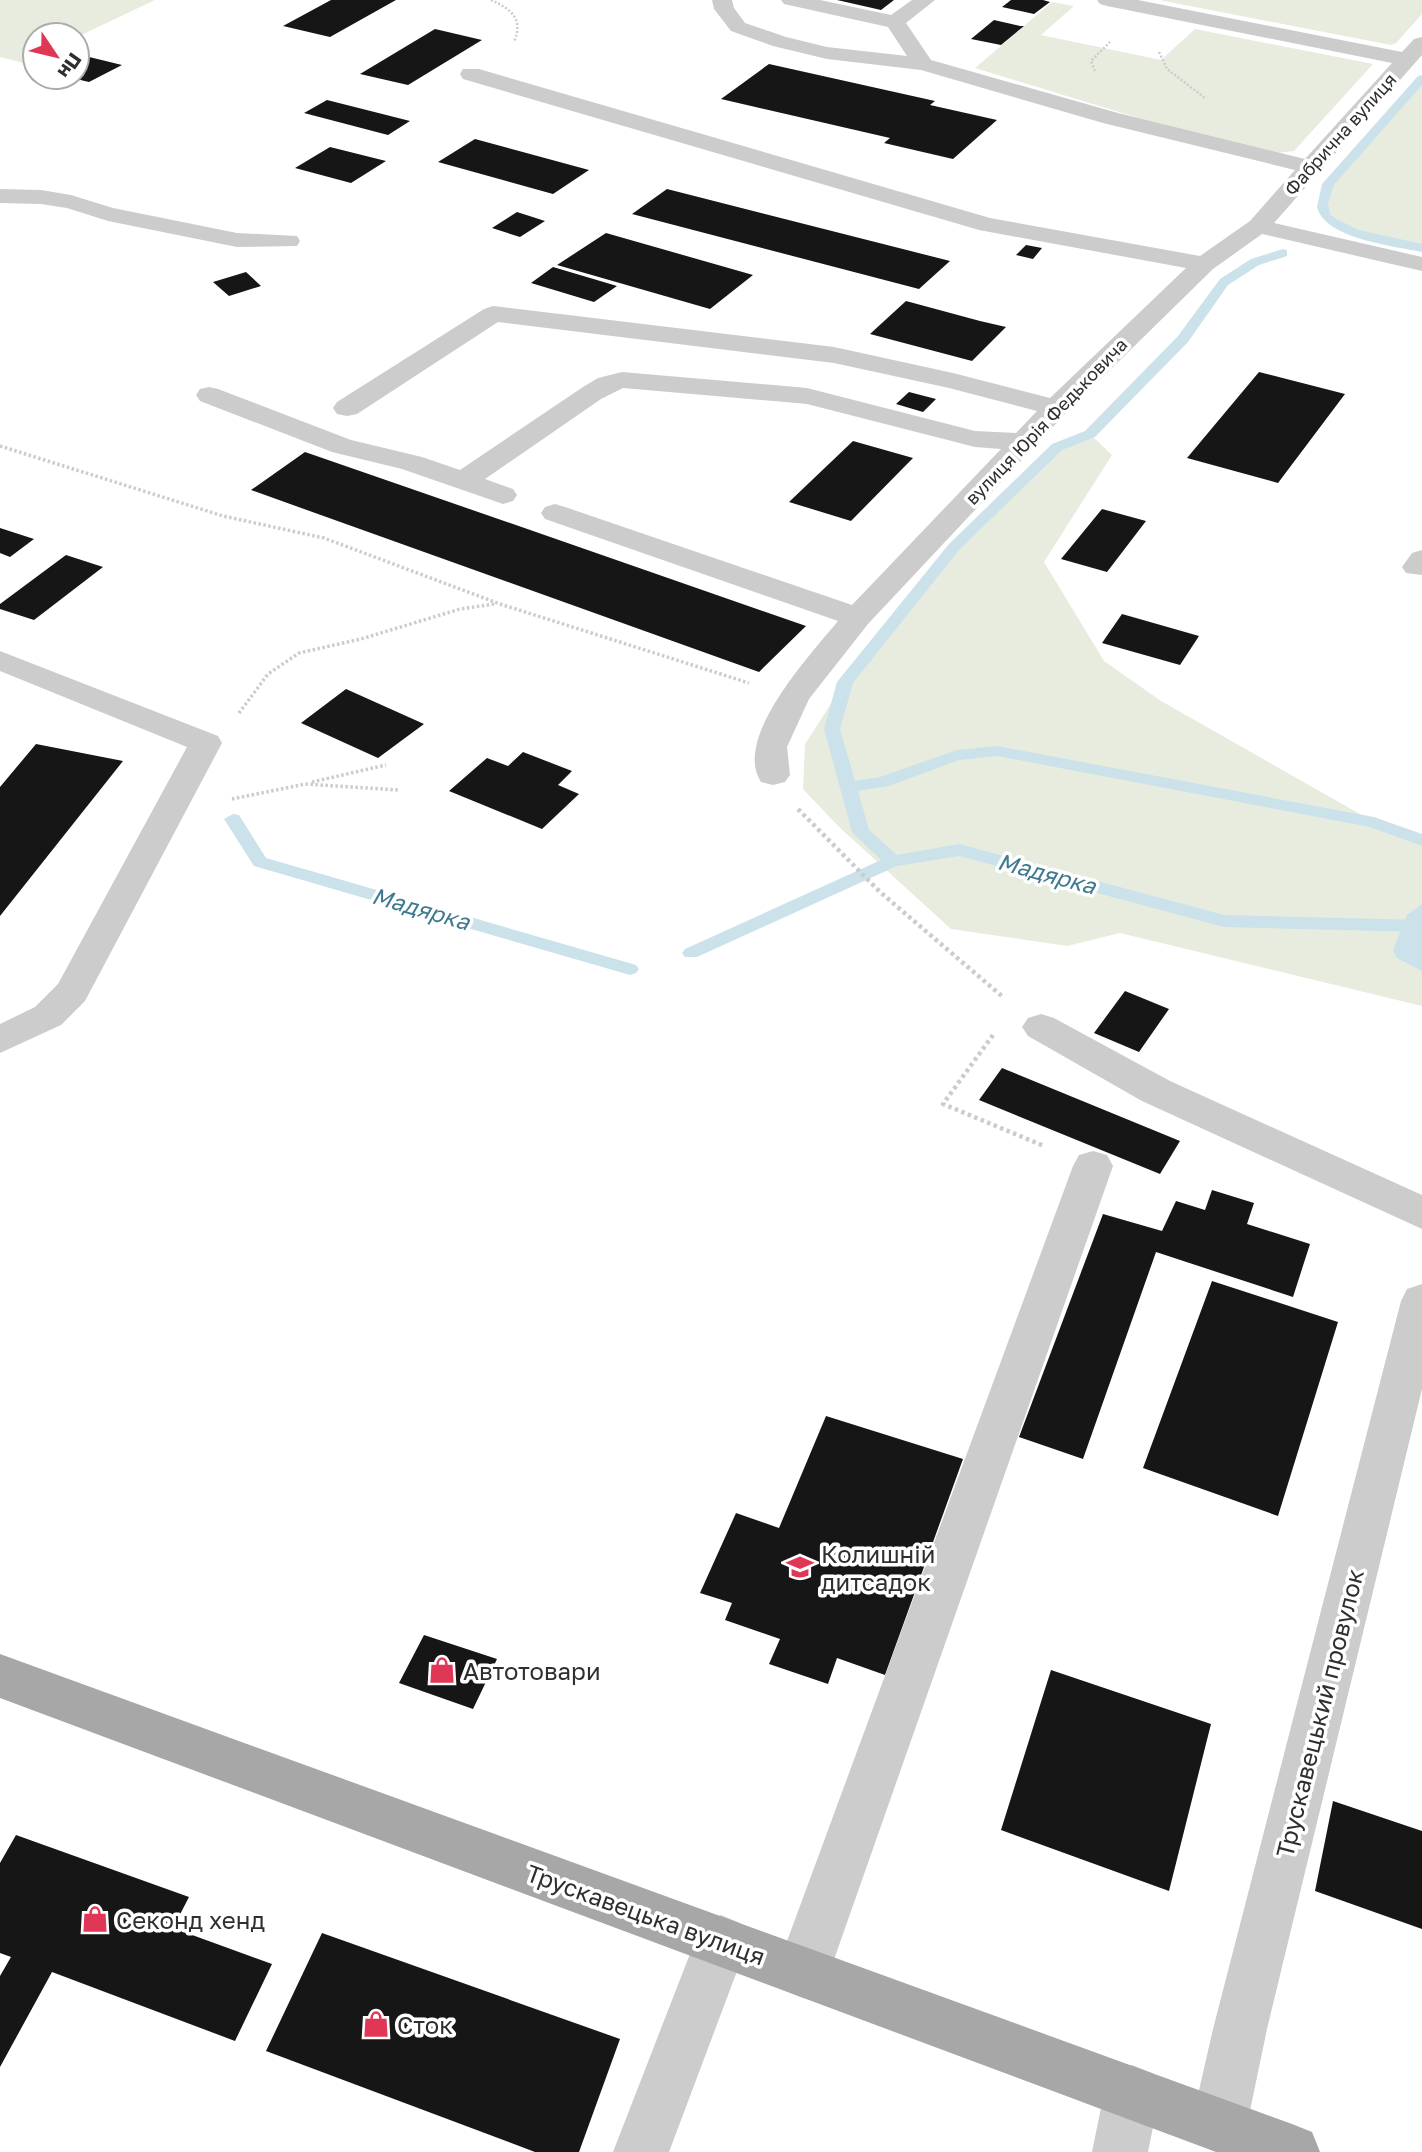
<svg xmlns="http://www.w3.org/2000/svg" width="1422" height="2152" font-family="'Golos Text',sans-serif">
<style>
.green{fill:#e7ecde}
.water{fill:#cbe2eb}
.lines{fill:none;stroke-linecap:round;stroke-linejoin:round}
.stream{fill:#cbe2eb;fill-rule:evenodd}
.building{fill:#161616}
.path-far2{stroke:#ccc;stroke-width:2.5;stroke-dasharray:2 2;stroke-linecap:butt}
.path-far1{stroke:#ccc;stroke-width:3.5;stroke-dasharray:2.5 2.5;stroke-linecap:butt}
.path{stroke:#ccc;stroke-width:4.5;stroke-dasharray:3.5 3.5;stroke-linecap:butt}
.minor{fill:#ccc;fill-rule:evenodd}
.major{fill:#a7a7a7;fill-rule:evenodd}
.labels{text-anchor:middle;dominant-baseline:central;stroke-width:7;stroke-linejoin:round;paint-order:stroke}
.far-street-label{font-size:18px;fill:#2f2f2f;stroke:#fff}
.water-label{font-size:23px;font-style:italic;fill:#3f7a8f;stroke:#fff}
.near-poi-label{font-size:24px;fill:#2f2f2f;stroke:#fff;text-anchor:start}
.near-street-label{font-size:24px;fill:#2f2f2f;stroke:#fff}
</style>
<rect width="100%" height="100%" fill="#fff"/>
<path class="green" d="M 0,0 L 155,0 L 77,37 L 77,35 L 35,35 L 35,57 L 23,63 L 0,57 Z
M 1159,0 L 1422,0 L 1422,14 L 1396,43 L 1391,45 Z
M 1052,2 L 1074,6 L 1041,35 L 1161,60 L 1195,29 L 1373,64 L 1294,151 L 1277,153 L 1145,120 L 975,68 Z
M 1422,78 L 1422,248 C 1400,243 1336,234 1325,215 C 1319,205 1325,194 1328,184 Z
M 1090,434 L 1112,455 L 1044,562 L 1104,661 L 1161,701 L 1374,822 L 1422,837 L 1422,1006 L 1120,933 L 1067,946 L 951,929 L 838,826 L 803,789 L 805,744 L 845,682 L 954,547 L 1057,447 Z"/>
<path class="water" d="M 1422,904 L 1422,971 L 1397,958 L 1393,950 L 1407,915 Z"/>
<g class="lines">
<path class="stream" d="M 1422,75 L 1422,85 L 1334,185 L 1328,203 L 1330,214 L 1336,219 L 1359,230 L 1422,244 L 1422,252 C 1394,246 1325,239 1317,207 L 1322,184 L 1418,76 Z
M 1283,249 L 1287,250 L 1287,256 L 1259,265 L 1228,285 L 1188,342 L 1095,437 L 1062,450 L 959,550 L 853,683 L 840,729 L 855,781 L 880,777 L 957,750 L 997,746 L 1374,817 L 1422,834 L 1422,846 L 1370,827 L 997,756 L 959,760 L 889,786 L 858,791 L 869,830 L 897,855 L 959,844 L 1224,915 L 1422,920 L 1422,932 L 1224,927 L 959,856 L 897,866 L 697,957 L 685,957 L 682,953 L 685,949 L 881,860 L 852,832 L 824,729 L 837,682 L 949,544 L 1052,444 L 1085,431 L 1178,336 L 1220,279 L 1251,259 Z
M 233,814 L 239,815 L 266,858 L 636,965 L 639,969 L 636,973 L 630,975 L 254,866 L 224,819 Z"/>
</g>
<path class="building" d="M 331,0 L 396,0 L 330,37 L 283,26 Z
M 837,0 L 894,0 L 881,10 Z
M 1011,0 L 1043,0 L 1050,2 L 1034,14 L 1002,7 Z
M 994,20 L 1020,26 L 1024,26 L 1001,45 L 971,39 Z
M 435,29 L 482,40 L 408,85 L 360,74 Z
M 77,54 L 122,65 L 89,82 L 72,78 L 77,77 Z
M 769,64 L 935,101 L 930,105 L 997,120 L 953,159 L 884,143 L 890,138 L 721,99 Z
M 327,100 L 410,121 L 388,135 L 304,113 Z
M 475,139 L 589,170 L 553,194 L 438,162 Z
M 330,147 L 386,161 L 351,183 L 295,168 Z
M 667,189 L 950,261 L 919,289 L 632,214 Z
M 517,212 L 545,221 L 520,237 L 492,228 Z
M 606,233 L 753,275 L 710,309 L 557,265 Z
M 1026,245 L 1042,248 L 1033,259 L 1016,255 Z
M 553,267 L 617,286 L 594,302 L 531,283 Z
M 246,272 L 261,286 L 229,296 L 213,282 Z
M 906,301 L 980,321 L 1006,327 L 972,361 L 870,334 Z
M 1259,372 L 1345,394 L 1278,483 L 1187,458 Z
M 909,392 L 936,399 L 923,412 L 896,404 Z
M 853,441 L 913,458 L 851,521 L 789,502 Z
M 305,452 L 507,522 L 806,626 L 759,672 L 251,490 Z
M 1102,509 L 1146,521 L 1107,572 L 1061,559 Z
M 0,528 L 34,539 L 10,557 L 0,553 Z
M 66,555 L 103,567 L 34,620 L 0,609 L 0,604 Z
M 1122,614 L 1199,636 L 1180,665 L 1102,643 Z
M 346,689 L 424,724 L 378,758 L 301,723 Z
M 36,744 L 123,761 L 0,916 L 0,787 Z
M 523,752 L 572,771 L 558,785 L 579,794 L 542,829 L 449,791 L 487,758 L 508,766 Z
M 1125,991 L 1169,1009 L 1139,1052 L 1094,1033 Z
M 1002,1068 L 1180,1141 L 1160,1174 L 979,1100 Z
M 1212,1190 L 1254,1203 L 1247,1224 L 1310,1244 L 1293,1297 L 1156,1252 L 1083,1459 L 1019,1437 L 1103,1214 L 1162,1231 L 1176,1201 L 1205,1210 Z
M 1212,1281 L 1338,1322 L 1278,1516 L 1143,1468 Z
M 826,1416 L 963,1459 L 885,1675 L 837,1658 L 828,1684 L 769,1664 L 780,1639 L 725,1620 L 732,1603 L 700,1593 L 736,1513 L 779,1528 Z
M 424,1635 L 497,1659 L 473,1709 L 399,1683 Z
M 1051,1670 L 1211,1724 L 1169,1891 L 1001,1830 Z
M 1333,1801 L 1422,1831 L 1422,1929 L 1315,1891 Z
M 16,1835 L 189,1897 L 173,1928 L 272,1964 L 235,2041 L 52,1972 L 0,2067 L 0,1976 L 11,1957 L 0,1953 L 0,1863 Z
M 322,1933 L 620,2039 L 579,2152 L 535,2152 L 266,2051 Z"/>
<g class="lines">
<path class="path-far2" d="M 491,0 C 511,9 524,19 514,42
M 1159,52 L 1167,69 L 1205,98
M 1095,71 L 1091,61 L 1110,42"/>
<path class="path-far1" d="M 0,446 L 223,516 L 324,538 L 500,604 L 749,683
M 239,713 L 268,674 L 299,653 L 361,639 L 460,609 L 495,604
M 312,782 L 386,765
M 232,799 L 305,784 L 398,790"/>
<path class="path" d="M 798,809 L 880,892 L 1003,997
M 993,1035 L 943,1104 L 1044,1146"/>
<path class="minor" d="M 712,0 L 732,0 L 734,8 L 745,23 L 786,37 L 827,47 L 907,56 L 888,27 L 784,4 L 781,0 L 820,0 L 891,15 L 912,0 L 935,0 L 906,23 L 931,60 L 1118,113 L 1305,159 L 1392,63 L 1107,6 L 1100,4 L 1097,0 L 1138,0 L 1402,52 L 1414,39 L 1422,37 L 1422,55 L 1274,223 L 1422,257 L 1422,271 L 1262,234 L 1213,269 L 1065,414 L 868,624 L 809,699 L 787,747 L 790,775 L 785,782 L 773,785 L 761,782 C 732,738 811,654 838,621 L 545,519 L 541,513 L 545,507 L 555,504 L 565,507 L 852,605 L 1001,449 L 975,447 L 807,404 L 623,388 L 601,399 L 485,479 L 513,489 L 517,495 L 513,501 L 503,504 L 402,469 L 332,452 L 200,401 L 196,395 L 200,389 L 209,387 L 218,389 L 351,440 L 422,457 L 460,470 L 583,387 L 598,378 L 622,372 L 807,388 L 975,431 L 1016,433 L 1037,411 L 949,388 L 834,363 L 498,322 L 357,414 L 347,416 L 337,414 L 333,408 L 337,402 L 484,309 L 493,306 L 834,347 L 953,373 L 1050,398 L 1186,268 L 979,230 L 463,79 L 460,74 L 463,69 L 479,69 L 990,218 L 1200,256 L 1250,221 L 1295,170 L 1103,123 L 921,70 L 827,59 L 773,46 L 731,31 L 714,9 Z
M 0,189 L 41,190 L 71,195 L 113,208 L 237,233 L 297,236 L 300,241 L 297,246 L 237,247 L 108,221 L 67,208 L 41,204 L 0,203 Z
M 1422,550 L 1422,575 L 1406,573 L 1402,567 L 1412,553 Z
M 0,651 L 218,736 L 222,743 L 85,1001 L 61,1025 L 0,1053 L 0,1024 L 35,1007 L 58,984 L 187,747 L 0,671 Z
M 1041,1014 L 1054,1018 L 1170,1081 L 1422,1195 L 1422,1229 L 1142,1101 L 1028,1036 L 1022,1027 L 1028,1018 Z
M 1093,1151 L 1107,1155 L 1113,1166 L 830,1971 L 822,1990 L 803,1998 L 784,1990 L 776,1971 L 1073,1166 L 1079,1155 Z
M 1422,1284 L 1422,1389 L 1267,2029 L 1247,2125 L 1239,2145 L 1222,2152 L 1199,2145 L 1191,2125 L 1213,2029 L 1401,1301 L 1407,1289 Z
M 721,1915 L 740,1923 L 748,1942 L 669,2152 L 613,2152 L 702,1923 Z
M 1132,2065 L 1152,2073 L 1160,2093 L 1148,2152 L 1092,2152 L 1104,2093 L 1112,2073 Z"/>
<path class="major" d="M 0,1654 L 1292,2124 L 1312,2132 L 1320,2152 L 1216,2152 L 0,1698 Z"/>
</g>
<defs>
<symbol id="school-bare" viewBox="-9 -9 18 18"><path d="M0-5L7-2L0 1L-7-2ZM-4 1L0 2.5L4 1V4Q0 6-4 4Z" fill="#e03757" stroke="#fff" stroke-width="2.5" paint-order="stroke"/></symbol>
<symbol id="shop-bare" viewBox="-9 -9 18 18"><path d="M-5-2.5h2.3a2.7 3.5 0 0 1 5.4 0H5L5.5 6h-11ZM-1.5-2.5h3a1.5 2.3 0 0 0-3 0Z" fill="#e03757" stroke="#fff" stroke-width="2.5" paint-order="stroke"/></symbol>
</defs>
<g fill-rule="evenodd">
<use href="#school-bare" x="781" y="1548" width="38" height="38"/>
<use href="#shop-bare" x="423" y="1651" width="38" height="38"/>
<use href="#shop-bare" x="76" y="1900" width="38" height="38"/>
<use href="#shop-bare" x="357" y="2005" width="38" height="38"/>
</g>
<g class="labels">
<g class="far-street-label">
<text transform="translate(1340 134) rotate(-48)">Фабрична вулиця</text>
<text transform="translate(1046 421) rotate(-46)">вулиця Юрія Федьковича</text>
</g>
<g class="water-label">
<text transform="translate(1047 873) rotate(15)">Мадярка</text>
<text transform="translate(421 908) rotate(16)">Мадярка</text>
</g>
<g class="near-poi-label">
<text x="821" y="1553">Колишній<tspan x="821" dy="28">дитсадок</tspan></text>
<text x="463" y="1670">Автотовари</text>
<text x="116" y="1919">Секонд хенд</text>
<text x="397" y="2024">Сток</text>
</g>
<g class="near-street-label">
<text transform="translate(1319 1713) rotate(-76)">Трускавецький провулок</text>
<text transform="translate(646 1914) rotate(20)">Трускавецька вулиця</text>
</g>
</g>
<g transform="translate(56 56) rotate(125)"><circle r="33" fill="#ffffff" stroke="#acacac" stroke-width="2"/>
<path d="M0-5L12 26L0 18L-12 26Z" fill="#e03757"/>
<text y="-10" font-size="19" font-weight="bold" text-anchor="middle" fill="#2f2f2f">Пн</text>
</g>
</svg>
